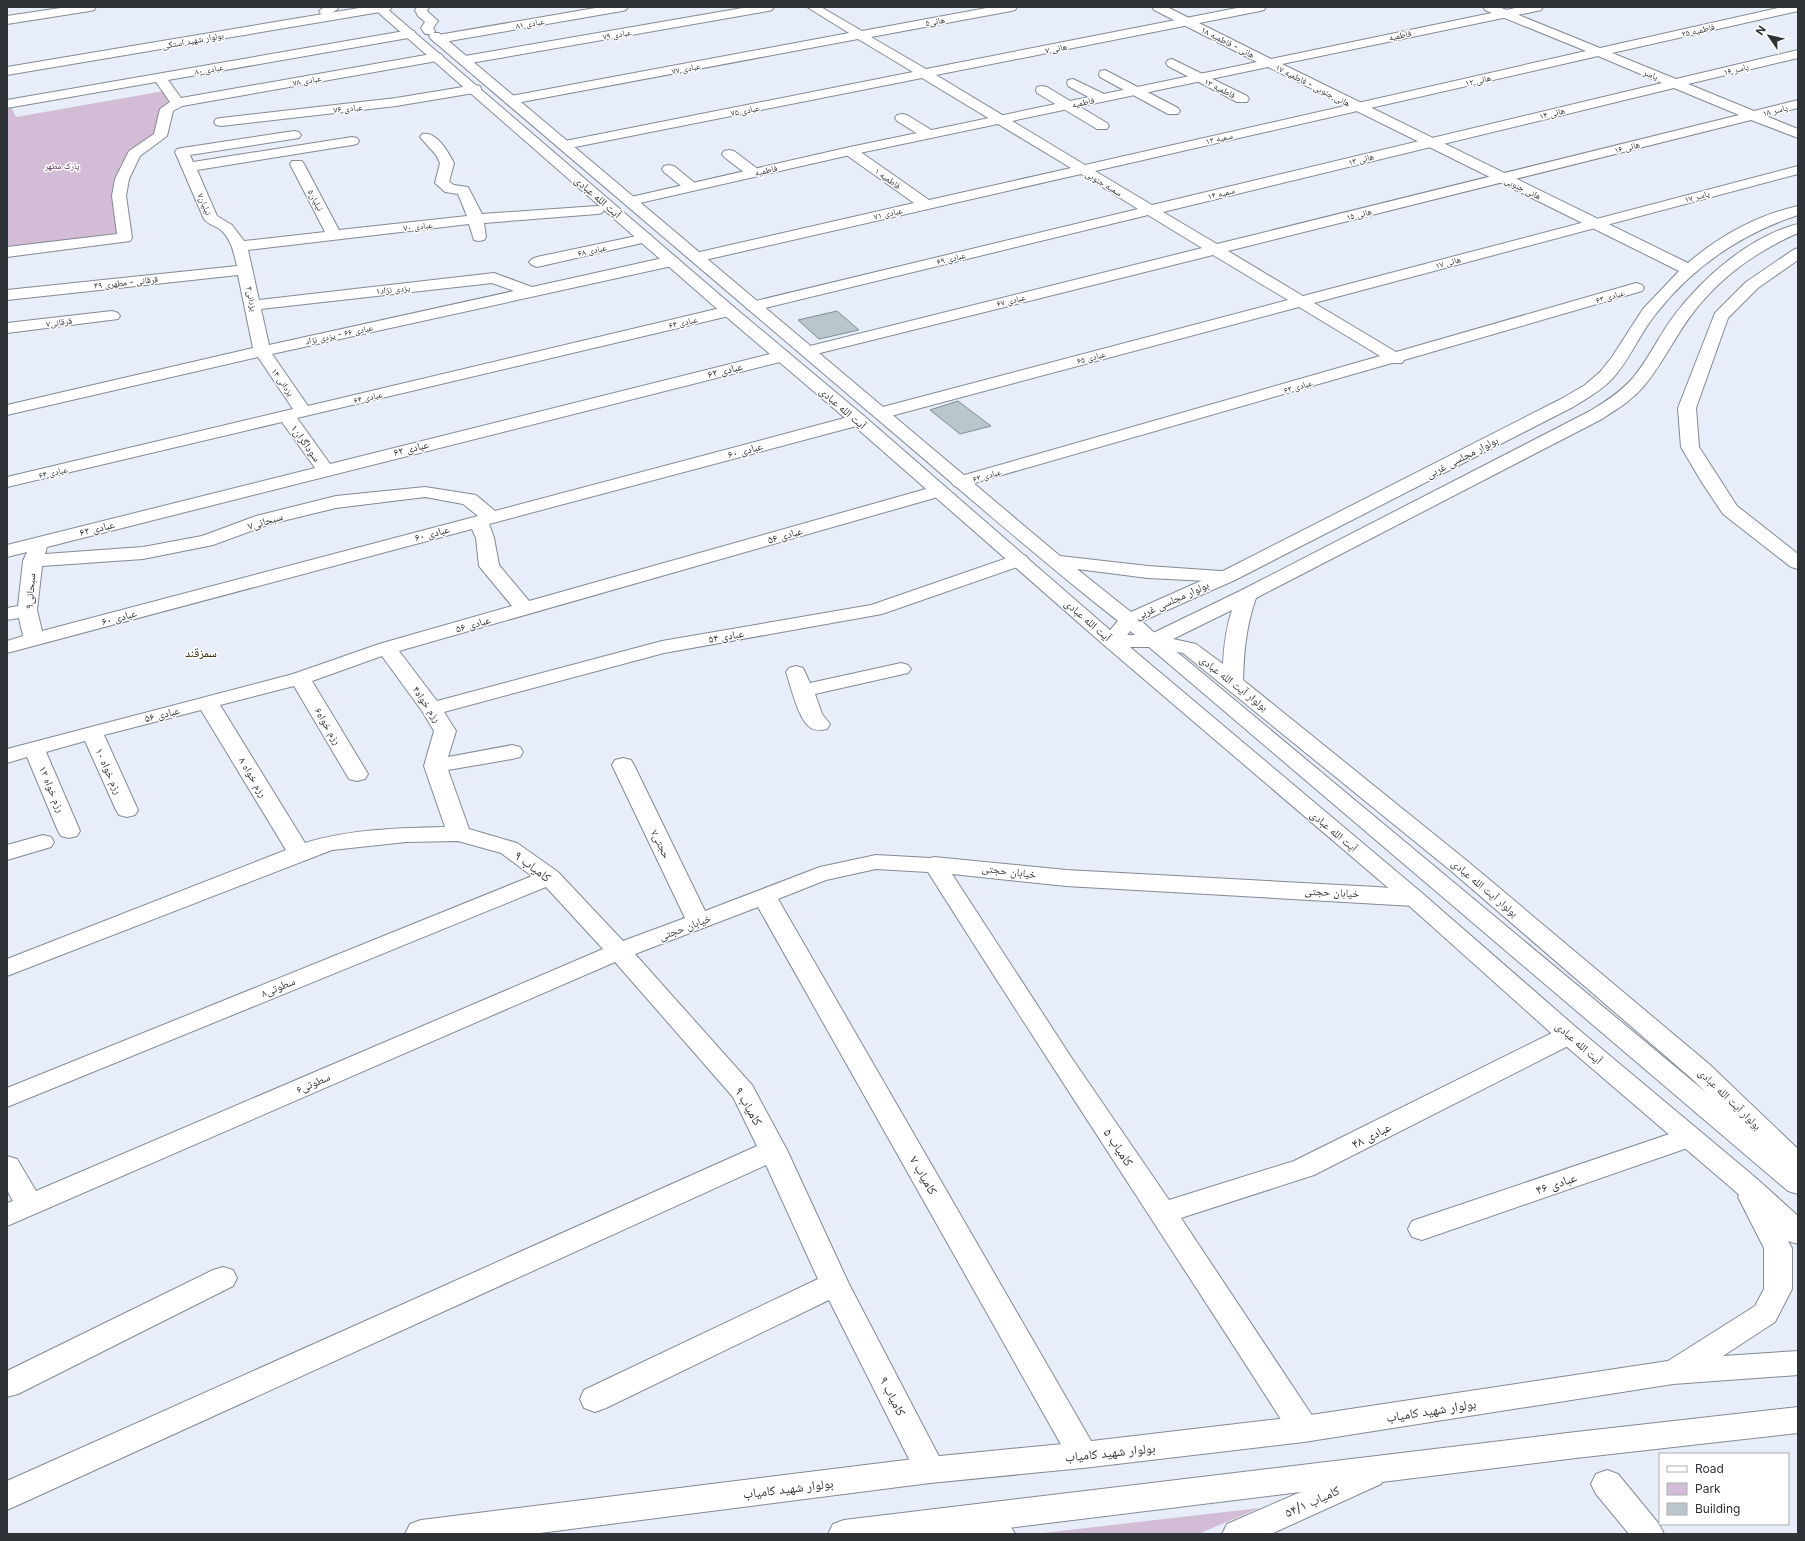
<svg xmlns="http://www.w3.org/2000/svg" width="1805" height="1541" font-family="Inter,'Noto Naskh Arabic',sans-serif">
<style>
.green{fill:#d2bcd6}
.building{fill:#b9c6cc;stroke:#818d93}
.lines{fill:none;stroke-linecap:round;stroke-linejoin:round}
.street-casing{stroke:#838a94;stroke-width:2}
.secondary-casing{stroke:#838a94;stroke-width:2}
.primary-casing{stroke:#838a94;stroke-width:2}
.street{fill:#fff;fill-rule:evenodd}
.secondary{fill:#fff;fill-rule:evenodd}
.primary{fill:#fff;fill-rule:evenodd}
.labels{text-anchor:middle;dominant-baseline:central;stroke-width:3;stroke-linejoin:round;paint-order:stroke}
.far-street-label{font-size:9px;fill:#2f3236;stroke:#fff}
.far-park-label{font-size:9px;fill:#562c5e;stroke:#fff}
.street-label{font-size:11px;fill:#2f3236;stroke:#fff}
.neighbourhood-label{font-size:12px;fill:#332d01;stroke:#fff}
.near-street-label{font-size:13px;fill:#2f3236;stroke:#fff}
</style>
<rect width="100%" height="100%" fill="#e7eef9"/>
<path class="green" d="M 164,91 L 170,100 L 160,109 L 155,134 C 147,140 135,145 129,152 C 108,178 115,203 119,233 L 7,247 L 7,108 L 11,107 L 16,117 Z
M 1260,1508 L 1198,1534 L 1034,1534 Z"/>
<path class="building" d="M 837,311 L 859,330 L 819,339 L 798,320 Z
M 958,401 L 991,426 L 960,434 L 930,410 Z"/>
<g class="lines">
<defs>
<path id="street" d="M 67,7 L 96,7 L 94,10 L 90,11 L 7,24 L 7,16 Z
M 601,7 L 628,7 L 626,10 L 622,11 L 438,43 L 434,42 L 432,39 L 434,36 L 438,35 Z
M 748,7 L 774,7 L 772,10 L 768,11 L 465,64 L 461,63 L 459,60 L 461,57 L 465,56 Z
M 807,7 L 821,7 L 862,31 L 992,7 L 1017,7 L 1015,10 L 1011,11 L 871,37 L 926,69 L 1242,7 L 1266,7 L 1264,10 L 1260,11 L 936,75 L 1085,165 L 1586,51 L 1485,10 L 1483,7 L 1499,7 L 1600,48 L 1782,7 L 1798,7 L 1798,11 L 1612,53 L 1676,79 L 1798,50 L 1798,58 L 1688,84 L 1754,111 L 1798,100 L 1798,108 L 1766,116 L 1798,129 L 1798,138 L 1751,120 L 1228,251 L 1303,296 L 1798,166 L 1798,174 L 1314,303 L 1396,352 L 1636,283 L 1642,285 L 1644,288 L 1642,291 L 1404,360 L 1402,363 L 1392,363 L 960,487 L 954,486 L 951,482 L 954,478 L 1380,356 L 1299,307 L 887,417 L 881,418 L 875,417 L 872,413 L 875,409 L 1288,300 L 1213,255 L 808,356 L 802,354 L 800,351 L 802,348 L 1202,248 L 1148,215 L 753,311 L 747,309 L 745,306 L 747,303 L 1138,209 L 1081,174 L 696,262 L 691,260 L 688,257 L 691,254 L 914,203 L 845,154 L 843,151 L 845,148 L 855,148 L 929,200 L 1071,168 L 922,78 L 565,149 L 560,148 L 558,145 L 560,142 L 565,141 L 913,72 L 858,39 L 511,104 L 506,103 L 504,100 L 506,97 L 511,96 L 849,33 ZM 1598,56 L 1662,83 L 1152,205 L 1095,171 ZM 1674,88 L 1739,115 L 1217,244 L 1163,212 Z
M 410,30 L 414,31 L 416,34 L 414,37 L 168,80 L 181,98 L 437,53 L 441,54 L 443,57 L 441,60 L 437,61 L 182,106 L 173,111 L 167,136 L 140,156 L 129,179 L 126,196 L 132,238 L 130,241 L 7,257 L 7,247 L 117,234 L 112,196 L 115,179 L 129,151 L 154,134 L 160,109 L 170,102 L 156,82 L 7,108 L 7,100 Z
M 1172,59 L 1247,96 L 1249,99 L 1247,102 L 1237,102 L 1168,66 L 1166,63 L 1168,60 Z
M 1105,70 L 1178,108 L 1180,111 L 1178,114 L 1168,114 L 1100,77 L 1099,74 L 1100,71 Z
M 1073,79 L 1106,95 L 1108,98 L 1106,101 L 1096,101 L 1068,86 L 1067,83 L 1068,80 Z
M 475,85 L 480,86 L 481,89 L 480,92 L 396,106 L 221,126 L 216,125 L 214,122 L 216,119 L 221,118 L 396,98 Z
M 1042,86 L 1047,87 L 1107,123 L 1109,126 L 1107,129 L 1097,129 L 1037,93 L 1036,90 L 1037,87 Z
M 902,114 L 907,115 L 933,131 L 935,134 L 933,137 L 923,137 L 897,121 L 895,118 L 897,115 Z
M 294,131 L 299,132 L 301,135 L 299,138 L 190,155 L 193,162 L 352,137 L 357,138 L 359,141 L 357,144 L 352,145 L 197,170 L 217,216 L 232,225 L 244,241 L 325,232 L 290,164 L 292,161 L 302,161 L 304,164 L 339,230 L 467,216 L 458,194 L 445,192 L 435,183 L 440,163 L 436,155 L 420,137 L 422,134 C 437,131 448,152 454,163 L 449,182 L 454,185 L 468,187 L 482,214 L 597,206 L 602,207 L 604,210 L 602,213 L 597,214 L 484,223 L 486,237 L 484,240 L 479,241 L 474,240 L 469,224 L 248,250 L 259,300 L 494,273 L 532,287 L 672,256 L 677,258 L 680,261 L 677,264 L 672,266 L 272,354 L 308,406 L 729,306 L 735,308 L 737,311 L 735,314 L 729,316 L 297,418 L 330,464 L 782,351 L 788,352 L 790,356 L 788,360 L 47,547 L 45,554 L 143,547 L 202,536 L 256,516 L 336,496 L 425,487 L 476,495 L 495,511 L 852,416 L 858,415 L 864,416 L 867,420 L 864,424 L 489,524 L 494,538 L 499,565 L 529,601 L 933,487 L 939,486 L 945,487 L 948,491 L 945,495 L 399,651 L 437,701 L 662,641 L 871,605 L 1019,554 L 1026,556 L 1029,560 L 1026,564 L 882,614 L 664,653 L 444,712 L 456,731 L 448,757 L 512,745 L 520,747 L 523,752 L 520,757 L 512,759 L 448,770 L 469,829 L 517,843 L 558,872 L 623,941 L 685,918 L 612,765 L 615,760 L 623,758 L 631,760 L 634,765 L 705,911 L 820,867 L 876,855 L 930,858 L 934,857 L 1066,870 L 1377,887 L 1414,890 L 1422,893 L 1426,898 L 1422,903 L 1414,906 L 1066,886 L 952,874 L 1071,1057 L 1169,1200 L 1294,1161 L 1560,1029 L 1569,1026 L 1578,1029 L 1582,1035 L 1578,1041 L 1314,1175 L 1181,1218 L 1315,1420 L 1319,1429 L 1315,1438 L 1304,1442 L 1293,1438 C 1172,1249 1048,1062 928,872 L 876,869 L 826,880 L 778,899 L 1094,1446 L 1099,1455 L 1094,1464 L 1083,1468 L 1072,1464 L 758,907 L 635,954 L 752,1085 L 787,1150 L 849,1284 L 946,1470 L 941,1479 L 930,1483 L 919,1479 L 829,1300 L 606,1408 L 595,1412 L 584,1408 L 580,1399 L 584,1390 L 818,1279 L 766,1165 L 7,1510 L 7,1481 L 757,1146 L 733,1097 L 615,962 L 7,1226 L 7,1203 L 13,1201 L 7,1190 L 7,1156 L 17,1159 L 36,1191 L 603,949 L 546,887 L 7,1107 L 7,1088 L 532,876 L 501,853 L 458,841 L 406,842 L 332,850 L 7,976 L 7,959 L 286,850 L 201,710 L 104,735 L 138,810 L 135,815 L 127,817 L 119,815 L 116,810 L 85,741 L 46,752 L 80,831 L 77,836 L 69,838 L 61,836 L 58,831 L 27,757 L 7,763 L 7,749 L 293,674 L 379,644 L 512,606 L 479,566 L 476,538 L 472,529 L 7,653 L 7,641 L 23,636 L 19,618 L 7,620 L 7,608 L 18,606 L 23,561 L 27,552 L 7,557 L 7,545 L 315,468 L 282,422 L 7,487 L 7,477 L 293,409 L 258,357 L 7,415 L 7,405 L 253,348 L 238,275 L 7,300 L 7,290 L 237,266 C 234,254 232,241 222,231 C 217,226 208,225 204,219 L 175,152 L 177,149 L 182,148 ZM 492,283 L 514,291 L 269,345 L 261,309 ZM 425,497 L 463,504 L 478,516 L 42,631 L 37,610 L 42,566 L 143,559 L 213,545 L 270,524 L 336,508 ZM 382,656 L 422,711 L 434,731 L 424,766 L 445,827 C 399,828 349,829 305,843 L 220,705 L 294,686 L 349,779 L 357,781 L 365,779 L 368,774 L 312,681 Z
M 729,150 L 734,151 L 759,170 L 761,173 L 759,176 L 749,176 L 724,157 L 722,154 L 724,151 Z
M 669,165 L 674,166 L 696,184 L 698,187 L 696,190 L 686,190 L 664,172 L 662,169 L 664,166 Z
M 646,234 L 651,235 L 653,238 L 651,241 L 537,267 L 532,265 L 529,262 L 532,259 L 537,257 Z
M 1798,248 L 1798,260 L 1758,288 L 1728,318 L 1696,408 L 1699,447 L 1737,506 L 1798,554 L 1798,569 L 1791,567 L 1723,514 L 1701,481 L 1681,447 L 1678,408 L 1715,313 L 1746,282 L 1793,250 Z
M 112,311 L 118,313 L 120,316 L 118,319 L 7,333 L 7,323 Z
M 901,663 L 908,665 L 911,669 L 908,673 L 815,694 L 822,714 L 830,724 L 827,729 C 822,730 816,731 811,728 C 798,720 791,686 786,672 L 789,668 L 796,666 L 803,668 L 810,683 Z
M 43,835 L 51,837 L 54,842 L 51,847 L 7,860 L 7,845 Z
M 1690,1127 L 1699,1130 L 1703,1137 L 1699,1144 L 1422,1240 L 1412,1237 L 1408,1229 L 1412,1221 Z
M 223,1267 L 233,1270 L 237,1278 L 233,1286 L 18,1394 L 7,1397 L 7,1371 L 213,1270 Z
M 1370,1462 L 1381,1466 L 1386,1475 L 1381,1484 L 1271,1534 L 1222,1534 L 1227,1524 Z
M 1607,1470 L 1618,1474 L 1659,1524 L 1664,1534 L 1629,1534 L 1596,1494 L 1591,1484 L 1596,1474 Z
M 964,1506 C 984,1510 1006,1515 1015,1534 L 964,1534 L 953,1530 L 948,1520 L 953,1510 Z"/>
<path id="secondary" d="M 365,7 L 392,7 L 390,10 L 386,11 L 7,75 L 7,67 Z
M 1152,7 L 1167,7 L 1271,59 L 1520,7 L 1543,7 L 1541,10 L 1537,11 L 1282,64 L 1688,263 C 1719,236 1758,215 1798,206 L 1798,215 C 1741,234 1692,267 1655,315 C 1639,335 1630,359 1613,378 C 1601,391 1587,398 1573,407 L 1235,580 L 1136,624 L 1127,635 L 1149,635 L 1240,591 L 1590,411 C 1605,402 1619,393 1631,380 C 1648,361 1658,337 1673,317 C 1702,278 1750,236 1798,224 L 1798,233 C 1759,250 1723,275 1696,309 C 1676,333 1664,363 1643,387 C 1632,400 1617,409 1602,419 L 1256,598 C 1246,627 1244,650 1243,680 L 1466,860 L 1709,1064 L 1798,1149 L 1798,1175 L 1788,1172 L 1691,1078 L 1450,870 L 1183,653 L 1152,647 L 1111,647 L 1104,645 L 1101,641 L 1122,616 L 1221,572 L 1561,399 L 1585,385 L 1600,372 L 1612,357 L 1643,309 L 1679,271 L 1268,67 L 850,155 L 631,205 L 626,204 L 624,201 L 626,198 L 631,197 L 850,147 L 1257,62 L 1154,10 ZM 1232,610 C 1226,628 1224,646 1223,664 L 1196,644 L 1173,639 Z"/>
<path id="primary" d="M 324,7 L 339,7 C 335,13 327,15 321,14 L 319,11 Z
M 372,7 L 385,7 L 735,308 L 864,416 L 1118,637 L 1422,893 L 1578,1029 L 1756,1178 L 1798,1216 L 1798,1244 L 1788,1241 L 1792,1248 L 1792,1289 L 1775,1322 L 1723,1356 L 1798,1351 L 1798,1375 L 1673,1384 L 1304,1442 L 1083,1468 L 930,1483 L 532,1534 L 405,1534 L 410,1524 L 421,1520 L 930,1457 L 1083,1442 L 1304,1416 L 1668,1361 L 1755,1306 L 1764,1289 L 1764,1248 L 1738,1197 L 1739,1195 L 1736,1192 L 1560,1041 L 1406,903 L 1104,645 L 852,424 L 723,314 Z
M 417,7 L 429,7 L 427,11 L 438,21 L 433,28 L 435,31 L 434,33 L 439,33 L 1060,556 L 1148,566 L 1235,572 L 1238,576 L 1235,580 L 1228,582 L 1148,578 L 1077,569 L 1136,616 L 1159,637 L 1798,1169 L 1798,1194 L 1788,1191 L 1122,624 C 1031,553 945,476 857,402 C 715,281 573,160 431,39 L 429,36 L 430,34 L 425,34 L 421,28 L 425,22 L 418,16 L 415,10 Z
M 1798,1407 L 1798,1433 L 1576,1458 L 959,1534 L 828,1534 L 833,1524 L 844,1520 L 1576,1432 Z"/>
</defs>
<use href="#street" class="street-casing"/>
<use href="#secondary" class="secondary-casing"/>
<use href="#primary" class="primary-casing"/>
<use href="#street" class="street"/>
<use href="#secondary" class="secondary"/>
<use href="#primary" class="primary"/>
</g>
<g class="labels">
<g class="far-street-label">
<text transform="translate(935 21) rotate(-11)">هانی۵</text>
<text transform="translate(530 23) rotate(-10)">عبادی ۸۱</text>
<text transform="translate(1698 30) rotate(-13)">فاطمیه ۲۵</text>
<text transform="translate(617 34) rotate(-10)">عبادی ۷۹</text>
<text transform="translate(1400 35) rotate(-12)">فاطمیه</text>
<text transform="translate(193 40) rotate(-10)">بولوار شهید استکی</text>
<text transform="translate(1228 42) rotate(27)">هانی - فاطمیه ۱۸</text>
<text transform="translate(1056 48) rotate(-11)">هانی ۷</text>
<text transform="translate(686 68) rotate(-11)">عبادی ۷۷</text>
<text transform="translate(209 69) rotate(-10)">عبادی ۸۰</text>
<text transform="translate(1736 69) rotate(-14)">یاسر ۱۶</text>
<text transform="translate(1651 74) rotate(22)">یاسر</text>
<text transform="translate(307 80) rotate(-10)">عبادی ۷۸</text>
<text transform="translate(1478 80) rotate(-13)">هانی ۱۲</text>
<text transform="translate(1313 85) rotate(27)">هانی جنوبی - فاطمیه ۱۷</text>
<text transform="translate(1220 88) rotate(27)">فاطمیه ۱۳</text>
<text transform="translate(1083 102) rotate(-12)">فاطمیه</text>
<text transform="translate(348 108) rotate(-6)">عبادی ۷۶</text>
<text transform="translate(745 110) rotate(-11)">عبادی ۷۵</text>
<text transform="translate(1775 110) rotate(-14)">یاسر ۱۸</text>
<text transform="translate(1552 113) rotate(-14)">هانی ۱۴</text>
<text transform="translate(1219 138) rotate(-13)">سمیه ۱۲</text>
<text transform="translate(1627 147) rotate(-14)">هانی ۱۶</text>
<text transform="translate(1361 159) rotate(-14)">هانی ۱۳</text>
<text transform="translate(766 170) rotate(-13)">فاطمیه</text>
<text transform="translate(888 178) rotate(36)">فاطمیه ۱</text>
<text transform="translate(1104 183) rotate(31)">سمیه جنوبی</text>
<text transform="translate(1523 188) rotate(26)">هانی جنوبی</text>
<text transform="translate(1221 193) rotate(-14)">سمیه ۱۴</text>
<text transform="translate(1697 196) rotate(-15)">یاسر ۱۷</text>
<text transform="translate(316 200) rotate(62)">نیلیان۵</text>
<text transform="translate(205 204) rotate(67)">نیلیان۷</text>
<text transform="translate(888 213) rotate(-13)">عبادی ۷۱</text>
<text transform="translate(1359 214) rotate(-14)">هانی ۱۵</text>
<text transform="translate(418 226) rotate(-7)">عبادی ۷۰</text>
<text transform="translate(592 250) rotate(-13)">عبادی ۶۸</text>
<text transform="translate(951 258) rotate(-14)">عبادی ۶۹</text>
<text transform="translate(1448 262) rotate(-15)">هانی ۱۷</text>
<text transform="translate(126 282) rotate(-6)">قرقانی - مطهری ۴۹</text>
<text transform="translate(393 289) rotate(-6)">یزدی نژاد۱</text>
<text transform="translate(1610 296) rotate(-16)">عبادی ۶۳</text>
<text transform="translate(252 299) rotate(79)">یزدانی۳</text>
<text transform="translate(1011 300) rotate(-14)">عبادی ۶۷</text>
<text transform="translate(59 322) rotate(-7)">قرقانی۷</text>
<text transform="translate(683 322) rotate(-13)">عبادی ۶۴</text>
<text transform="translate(339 334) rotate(-12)">عبادی ۶۶ - یزدی نژاد</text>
<text transform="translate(1091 357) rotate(-15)">عبادی ۶۵</text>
<text transform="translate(283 382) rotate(55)">یزدانی ۱۴</text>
<text transform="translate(1298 386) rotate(-16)">عبادی ۶۳</text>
<text transform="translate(368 397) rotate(-13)">عبادی ۶۴</text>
<text transform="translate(53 472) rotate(-13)">عبادی ۶۴</text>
<text transform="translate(987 475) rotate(-16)">عبادی ۶۳</text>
</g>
<g class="far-park-label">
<text x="62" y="165">پارک مطهر</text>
</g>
<g class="street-label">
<text transform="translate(598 197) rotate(41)">آیت الله عبادی</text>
<text transform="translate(725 370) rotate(-14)">عبادی ۶۲</text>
<text transform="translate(843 408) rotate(41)">آیت الله عبادی</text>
<text transform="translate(306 443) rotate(54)">سوداگران۱</text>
<text transform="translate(411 448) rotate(-14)">عبادی ۶۲</text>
<text transform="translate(745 450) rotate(-15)">عبادی ۶۰</text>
<text transform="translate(1462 457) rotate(-27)">بولوار مجلسی غربی</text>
<text transform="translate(265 521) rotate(-17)">سبحانی۷</text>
<text transform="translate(97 528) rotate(-14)">عبادی ۶۲</text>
<text transform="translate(432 533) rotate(-15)">عبادی ۶۰</text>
<text transform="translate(785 535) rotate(-16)">عبادی ۵۶</text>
<text transform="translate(30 591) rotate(-86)">سبحانی۹</text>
<text transform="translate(1172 600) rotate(-24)">بولوار مجلسی غربی</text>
<text transform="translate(119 617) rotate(-15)">عبادی ۶۰</text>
<text transform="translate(1088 620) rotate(41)">آیت الله عبادی</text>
<text transform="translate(473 624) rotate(-16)">عبادی ۵۶</text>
<text transform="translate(726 636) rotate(-10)">عبادی ۵۴</text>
<text transform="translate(1234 683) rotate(38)">بولوار آیت الله عبادی</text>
<text transform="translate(427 704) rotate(55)">رزم خواه۴</text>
<text transform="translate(162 714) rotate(-14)">عبادی ۵۶</text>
<text transform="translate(328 726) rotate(59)">رزم خواه۶</text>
<text transform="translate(109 771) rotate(66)">رزم خواه ۱۰</text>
<text transform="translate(253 777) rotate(59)">رزم خواه ۸</text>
<text transform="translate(52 789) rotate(67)">رزم خواه ۱۲</text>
<text transform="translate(1334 831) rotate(40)">آیت الله عبادی</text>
<text transform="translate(661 844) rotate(64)">حجتی۷</text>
<text transform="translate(1009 871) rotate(7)">خیابان حجتی</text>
<text transform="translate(1485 888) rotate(40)">بولوار آیت الله عبادی</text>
<text transform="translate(1332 892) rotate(3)">خیابان حجتی</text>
<text transform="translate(685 927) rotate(-21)">خیابان حجتی</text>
<text transform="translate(278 987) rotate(-22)">سطوتی۸</text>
<text transform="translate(1579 1043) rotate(41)">آیت الله عبادی</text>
<text transform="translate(313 1083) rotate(-23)">سطوتی۶</text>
<text transform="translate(1730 1099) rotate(44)">بولوار آیت الله عبادی</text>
</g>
<g class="neighbourhood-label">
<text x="201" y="652">سمزقند</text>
</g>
<g class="near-street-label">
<text transform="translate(533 866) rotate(37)">کامیاب ۹</text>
<text transform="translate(749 1106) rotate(60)">کامیاب ۹</text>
<text transform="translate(1371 1135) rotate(-27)">عبادی ۴۸</text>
<text transform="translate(1119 1147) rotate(56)">کامیاب ۵</text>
<text transform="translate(924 1175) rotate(60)">کامیاب ۷</text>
<text transform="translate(1556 1183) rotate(-19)">عبادی ۴۶</text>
<text transform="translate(893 1396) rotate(63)">کامیاب ۹</text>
<text transform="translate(1431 1410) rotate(-9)">بولوار شهید کامیاب</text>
<text transform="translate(1110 1452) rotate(-6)">بولوار شهید کامیاب</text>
<text transform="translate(788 1488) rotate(-7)">بولوار شهید کامیاب</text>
<text transform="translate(1312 1501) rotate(-24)">کامیاب ۵۴/۱</text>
</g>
</g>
<rect width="1805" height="1541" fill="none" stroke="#2f3236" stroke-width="16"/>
<rect x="1659" y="1453" width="130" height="72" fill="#ffffff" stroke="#acadaf"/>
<rect x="1667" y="1466" width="20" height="6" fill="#ffffff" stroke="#acadaf"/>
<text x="1695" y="1473" font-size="12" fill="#2f3236">Road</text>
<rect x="1667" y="1483" width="20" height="12" fill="#d2bcd6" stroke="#acadaf"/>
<text x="1695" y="1493" font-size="12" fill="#2f3236">Park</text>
<rect x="1667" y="1503" width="20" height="12" fill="#b9c6cc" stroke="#acadaf"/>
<text x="1695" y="1513" font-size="12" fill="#2f3236">Building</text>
<g transform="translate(1769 36) rotate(304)" stroke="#ffffff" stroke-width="3" paint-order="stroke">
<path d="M0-3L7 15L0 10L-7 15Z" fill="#2f3236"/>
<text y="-6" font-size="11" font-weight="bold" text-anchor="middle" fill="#2f3236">N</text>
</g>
</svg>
